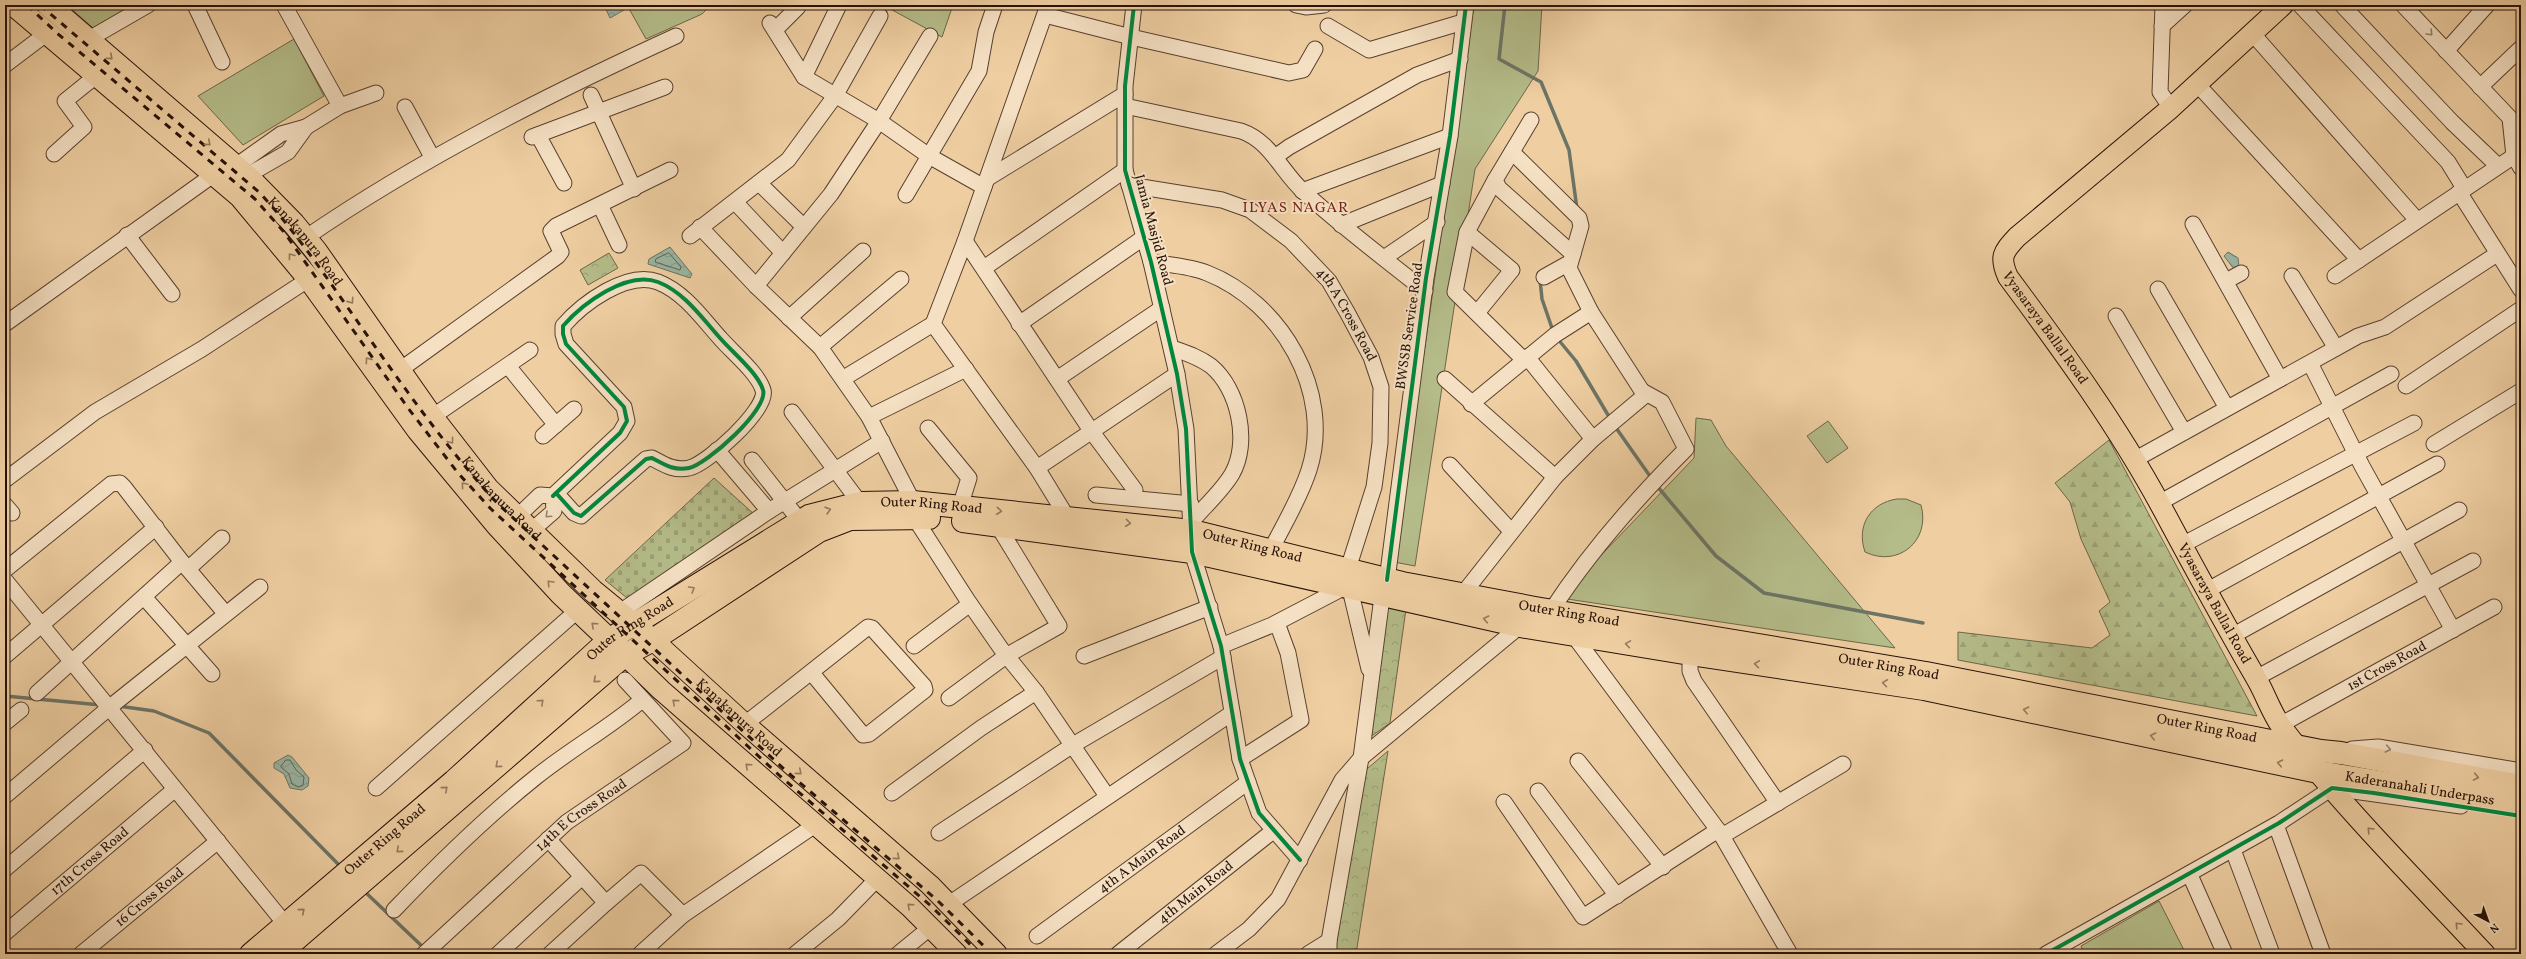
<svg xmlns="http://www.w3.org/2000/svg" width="2526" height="959" font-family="Vollkorn,serif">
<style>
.green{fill:#b4bc89;stroke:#6d6648}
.forest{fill:url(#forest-firs);stroke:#6d6648}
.cemetery{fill:url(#cemetery-stones);stroke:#6d6648}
.park{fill:url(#park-crowns);stroke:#6d6648}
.water{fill:url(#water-waves);stroke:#6c7466}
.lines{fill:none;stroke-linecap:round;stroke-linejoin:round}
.shore{stroke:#606456;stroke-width:1}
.stream{stroke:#6c7466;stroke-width:3.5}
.minor-casing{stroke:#58402e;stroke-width:17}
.major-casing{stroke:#261108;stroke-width:22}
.highway-casing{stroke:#261108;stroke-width:24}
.minor{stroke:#f5e0c3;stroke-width:15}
.major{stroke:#efcfa2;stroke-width:20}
.highway{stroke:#efcfa2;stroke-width:22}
.rail{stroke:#261108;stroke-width:3;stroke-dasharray:7 7;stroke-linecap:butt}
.cycleway-casing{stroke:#f5e0c3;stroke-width:6}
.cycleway{stroke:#00873e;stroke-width:4}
.oneway{stroke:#98836f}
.oneway2{stroke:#957a5d}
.labels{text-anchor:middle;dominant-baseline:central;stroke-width:4;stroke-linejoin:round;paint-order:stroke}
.street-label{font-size:14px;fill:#261108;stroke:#f5e0c3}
.neighbourhood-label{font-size:15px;letter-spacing:1px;fill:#7a1f14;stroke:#f5e0c3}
</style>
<defs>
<pattern id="forest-firs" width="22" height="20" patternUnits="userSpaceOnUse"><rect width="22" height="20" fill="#b4bc89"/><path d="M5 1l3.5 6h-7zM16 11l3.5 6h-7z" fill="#9ba175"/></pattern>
<pattern id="cemetery-stones" width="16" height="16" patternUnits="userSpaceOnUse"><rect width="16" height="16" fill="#b4bc89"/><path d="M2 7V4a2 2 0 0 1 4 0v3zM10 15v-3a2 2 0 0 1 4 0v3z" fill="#9ba175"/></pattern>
<pattern id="park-crowns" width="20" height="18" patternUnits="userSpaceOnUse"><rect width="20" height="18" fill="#b4bc89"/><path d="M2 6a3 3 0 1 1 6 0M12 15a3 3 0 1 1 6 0" fill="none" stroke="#9ba175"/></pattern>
<pattern id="water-waves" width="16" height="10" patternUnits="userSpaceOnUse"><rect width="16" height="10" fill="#9ab6a4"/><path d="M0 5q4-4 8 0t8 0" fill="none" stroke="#859b8c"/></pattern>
</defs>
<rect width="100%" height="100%" fill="#efcfa2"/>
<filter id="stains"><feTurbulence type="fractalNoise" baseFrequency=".005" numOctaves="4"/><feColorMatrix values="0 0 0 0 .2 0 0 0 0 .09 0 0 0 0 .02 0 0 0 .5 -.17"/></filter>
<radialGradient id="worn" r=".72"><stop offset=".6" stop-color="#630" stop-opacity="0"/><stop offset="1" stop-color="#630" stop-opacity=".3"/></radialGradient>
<path class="green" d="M 67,5 L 136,5 L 93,28 Z
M 627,5 L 711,5 L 702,14 L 646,39 Z
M 883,5 L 953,5 L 942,37 Z
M 1474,5 L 1542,5 L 1538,71 L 1475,169 L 1415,566 L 1394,562 Z
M 294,39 L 324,96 L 243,145 L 198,96 Z
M 1696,418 L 1711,420 L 1726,446 L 1895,648 L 1567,599 L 1584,573 L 1694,458 Z
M 1828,421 L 1848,448 L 1827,463 L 1807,436 Z
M 1897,499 L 1906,499 L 1921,505 C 1931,541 1898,568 1865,552 C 1856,526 1870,503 1897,499 Z
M 2159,901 L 2186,954 L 2084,954 L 2081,946 Z"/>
<path class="forest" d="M 2109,440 L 2257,716 L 1958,660 L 1958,632 L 2092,648 L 2110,635 L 2099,611 L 2110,602 L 2081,539 L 2070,502 L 2055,483 Z"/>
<path class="cemetery" d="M 714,478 L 755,515 L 627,598 L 605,580 Z"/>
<path class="park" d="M 609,253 L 618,268 L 588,285 L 580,270 Z
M 1387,606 L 1406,609 L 1390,723 L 1366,740 Z
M 1388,751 L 1356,954 L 1335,954 L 1361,774 Z"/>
<path class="water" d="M 604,5 L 622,5 L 624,10 L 610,18 Z
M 670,247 L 692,274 L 690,278 L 648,264 L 649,259 Z
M 2228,252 L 2238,258 L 2239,267 L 2234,269 L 2224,256 Z
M 288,755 L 292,757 L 309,778 L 308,786 L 302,790 L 290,788 L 284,774 L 274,768 L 274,763 Z"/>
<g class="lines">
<path class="shore" d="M 669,253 L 681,267 L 680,270 L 655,262 L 656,259 Z
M 286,760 L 290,760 L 296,770 L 304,777 L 303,785 L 298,787 L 292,784 L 289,774 L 281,767 Z"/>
<path class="stream" d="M 1505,5 L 1499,59 L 1541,82 L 1569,150 L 1577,209
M 1540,280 L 1542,299 L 1553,331
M 1557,338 L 1576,361 L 1611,420
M 1614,425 L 1652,479
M 1657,486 L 1716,556 L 1764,593 L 1923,623
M 5,696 L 101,705
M 118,706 L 154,711 L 209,733 L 342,868
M 363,890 L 425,949"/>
<defs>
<g id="minor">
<path d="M 195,5 L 222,62"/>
<path d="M 284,5 L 340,106"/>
<path d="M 1134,5 L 1125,86 L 1125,170 L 1151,262 L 1177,374 L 1186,429 L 1192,552 L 1221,646 L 1240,759 L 1248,782 L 1259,813 L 1300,860"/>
<path d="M 1296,5 L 1306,7 L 1324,5"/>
<path d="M 2163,5 L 2160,92 L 2171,108"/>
<path d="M 2300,5 L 2448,162 L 2464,188"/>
<path d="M 2342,5 L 2452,122 L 2498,166"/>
<path d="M 2403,5 L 2510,118 L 2514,156 L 2521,168"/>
<path d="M 1045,15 L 1131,37 L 1289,73 L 1303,70 L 1315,49"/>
<path d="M 770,23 L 804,77 L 879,121 L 929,156 L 984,187"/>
<path d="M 1328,26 L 1369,50 L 1463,22"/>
<path d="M 2162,26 L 2185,5"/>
<path d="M 775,30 L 798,7"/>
<path d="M 2252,33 L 2417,220"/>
<path d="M 89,39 L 148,5"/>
<path d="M 2446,51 L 2487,5"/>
<path d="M 5,65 L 46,34"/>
<path d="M 804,77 L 839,5"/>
<path d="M 2197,84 L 2359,260 L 2514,156"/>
<path d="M 2480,87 L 2521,48"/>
<path d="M 591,95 L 634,189"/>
<path d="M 1125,106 L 1241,131 C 1271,141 1282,173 1304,192 C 1342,227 1384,258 1425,291"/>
<path d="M 405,107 L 432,157"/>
<path d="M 1531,120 L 1495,180 L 1499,188 L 1573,254"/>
<path d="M 306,127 L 340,106 L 376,93"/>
<path d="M 538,135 L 564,183"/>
<path d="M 532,137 L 665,87"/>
<path d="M 54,154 L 84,127 L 65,101 L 96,76"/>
<path d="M 1275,157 L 1289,147 L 1417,75 L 1460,59"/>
<path d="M 236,166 L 281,134 L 306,127 L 288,152 L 255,171 L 249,178"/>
<path d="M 988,178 L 1125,94"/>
<path d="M 1495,180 L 1467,232 L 1455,292 L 1524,360"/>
<path d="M 759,183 L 804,227"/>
<path id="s1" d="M 1129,185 L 1222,200 L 1250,210 L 1291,241 L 1329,281 L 1347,312 L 1371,357 L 1381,387 L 1380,443 L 1374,487 L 1348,569"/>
<path d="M 1302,191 L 1450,136"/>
<path d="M 2459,192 L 2521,290"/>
<path d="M 906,195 L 979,71 L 986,32 L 995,5"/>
<path d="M 735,202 L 783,253"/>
<path d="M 600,205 L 619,245"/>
<path d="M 2193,224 L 2280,379"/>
<path d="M 1341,225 L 1442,184"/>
<path d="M 700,227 L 756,286 L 820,347 L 869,417 L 913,502"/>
<path d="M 1467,232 L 1512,270 L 1477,313"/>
<path d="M 127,235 L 172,294"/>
<path d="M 690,236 L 788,160 L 835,96 L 880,16"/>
<path d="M 305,238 C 422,158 547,95 676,36"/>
<path d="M 965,241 L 1092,432 L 1135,490"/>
<path d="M 1384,258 L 1437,222"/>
<path d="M 1151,262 C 1169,265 1190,266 1207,273 C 1281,302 1334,392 1309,470 C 1300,498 1284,524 1271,550"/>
<path d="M 984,268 L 1125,170"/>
<path d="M 2292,276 L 2336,348"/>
<path d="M 2335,276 L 2359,260"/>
<path d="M 1544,277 L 1569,263"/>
<path d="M 2226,281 L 2241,273"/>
<path d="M 756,286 L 831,194 L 879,121 L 930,36"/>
<path d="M 2158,289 L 2227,408"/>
<path d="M 2116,316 L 2184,432"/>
<path d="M 789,318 L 863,251"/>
<path d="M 5,324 L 213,175"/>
<path d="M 933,324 L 1037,468 L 1067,517"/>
<path d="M 1019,324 L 1143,238"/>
<path d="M 820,347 L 901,279"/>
<path d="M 1172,348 C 1186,353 1199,357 1211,366 C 1239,389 1250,443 1232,474 C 1222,491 1205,506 1192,521"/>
<path d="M 1527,357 L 1593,439"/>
<path d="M 2310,363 L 2362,466 L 2453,630"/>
<path d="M 508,366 L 556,425"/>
<path d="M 393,375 L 558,256 L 561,252 L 551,231 L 556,226 L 670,170"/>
<path d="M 844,378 L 933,324 L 965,241 L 1048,5"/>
<path d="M 1057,379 L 1162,308"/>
<path d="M 1445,379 L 1555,477"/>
<path d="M 2406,386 L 2521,309"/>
<path d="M 1471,404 L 1555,335 L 1591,312"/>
<path d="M 792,412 L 860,503"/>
<path d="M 432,417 L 530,350"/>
<path d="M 869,417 L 966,369"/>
<path d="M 928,428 L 969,478 L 960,507"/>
<path d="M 543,436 L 574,409"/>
<path d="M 2434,444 L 2521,391"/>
<path d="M 717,450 L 769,511"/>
<path d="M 752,460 L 800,521"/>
<path d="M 2134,460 L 2358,336 L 2385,327 L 2497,254"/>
<path d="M 1450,465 L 1511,531"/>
<path d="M 1037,468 L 1177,374"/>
<path d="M 5,480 L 95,412 L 202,349 L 309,279"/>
<path d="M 1096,495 L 1191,504"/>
<path d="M 553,496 L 556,493 L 620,433 L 627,421 L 624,407 L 566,344 L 563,334 L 563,326 C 582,304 627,270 658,282 C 684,292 702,318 720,338 C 732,352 758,373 763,390 C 769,409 706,465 689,468 C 674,471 665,465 652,458 L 646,459 L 581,516 L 574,513 L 556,493"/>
<path d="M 2159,503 L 2391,374"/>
<path d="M 5,505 L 12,513"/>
<path d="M 914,517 L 968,601 L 1002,650 L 1036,692 L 1107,796"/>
<path d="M 516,518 L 540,495 L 553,496 L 554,511 L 531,531"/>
<path d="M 2182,545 L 2414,423"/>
<path d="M 188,569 L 222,538"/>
<path d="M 5,570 L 111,484 L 120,483 L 124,487 L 182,562 L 225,613"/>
<path d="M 5,580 L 286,925"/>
<path d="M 1387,580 L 1426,278 L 1450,136 L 1466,5"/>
<path d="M 1350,589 L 1369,669"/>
<path d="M 2206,591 L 2437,464"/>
<path d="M 1462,595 L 1555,477 L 1593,439 L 1643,397 L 1642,391 L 1591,312 L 1569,268 L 1581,226 L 1579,218 L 1512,152"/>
<path d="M 144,597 L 212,674"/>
<path d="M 1551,611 C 1590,551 1636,499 1686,449 L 1662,402 L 1642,391"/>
<path d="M 620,612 L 769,511 L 882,441"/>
<path d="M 1574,636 L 1718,830"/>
<path d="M 2232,636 L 2459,510"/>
<path d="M 914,646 L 970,604"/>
<path d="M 1221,646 L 1272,625 L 1343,588"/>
<path d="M 1690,654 L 1690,671 L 1694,681 L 1778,803"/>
<path d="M 5,656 L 156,527"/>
<path d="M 1084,656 L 1210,607"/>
<path d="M 2256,678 L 2473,561"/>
<path d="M 37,693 L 182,562"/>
<path d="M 949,698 L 1006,656 L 1059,626 L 998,526"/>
<path d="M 5,723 L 21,710"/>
<path d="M 745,724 L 868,627 L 872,628 L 924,686 L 925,690 L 869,734 L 863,735 L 811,672"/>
<path id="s2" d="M 2280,725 L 2494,607"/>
<path d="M 2352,749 L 2378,747 L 2521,771"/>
<path d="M 1240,759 L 1301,720 L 1288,653 L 1277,623"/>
<path d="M 1578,761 L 1663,867"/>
<path d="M 376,788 L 578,610"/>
<path d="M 1538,791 L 1617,896"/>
<path d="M 892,793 L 981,728 L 1036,692"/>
<path d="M 5,796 L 110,707 L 260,587"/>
<path d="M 1504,802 L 1583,917 L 1718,830 L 1722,836 L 1843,764"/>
<path d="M 2276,825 L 2323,954"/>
<path d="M 939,833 L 1073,745 L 1223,657"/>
<path d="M 1722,836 L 1790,954"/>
<path d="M 548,839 L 606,903 L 641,873 L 683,915 L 815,825"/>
<path d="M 2233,850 L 2272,954"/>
<path d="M 5,869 L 145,750"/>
<path d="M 2190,875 L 2225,954"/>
<path d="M 949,904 L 1232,713"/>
<path d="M 394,910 C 439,863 486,817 536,777 C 571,749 609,728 642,700"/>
<path id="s3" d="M 5,933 L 174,790"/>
<path id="s4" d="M 1037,936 L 1248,782"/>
<path id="s5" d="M 81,954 L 218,841"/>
<path id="s6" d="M 424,954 L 567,822 L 683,743 L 625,680"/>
<path d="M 498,954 L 582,877"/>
<path d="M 550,954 L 606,903"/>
<path d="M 640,954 L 683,915"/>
<path d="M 795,954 L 838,919 L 877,879"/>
<path d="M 898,954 L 931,927"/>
<path id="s7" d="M 1118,954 L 1273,831"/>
<path d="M 1216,954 L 1249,929 L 1278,899 L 1342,780 L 1361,758 L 1520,626"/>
<path d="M 1308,954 L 1329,941"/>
<path d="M 1329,954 L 1329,941 L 1361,758 L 1382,597"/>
<path d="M 2046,954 L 2279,823 L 2332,788 L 2461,806"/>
</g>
<g id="major">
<path id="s8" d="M 2283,5 L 2171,108 L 2017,237 C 2003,252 1999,257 2008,277 C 2063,351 2117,425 2161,506 C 2192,564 2223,621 2256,678 C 2265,693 2271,712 2281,726 C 2342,807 2416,880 2485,954"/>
<path id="s9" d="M 653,640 L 745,724 L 930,885 L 997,954"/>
<path d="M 625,655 L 661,690 L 910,907 L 957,954"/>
</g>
<g id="highway">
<path d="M 14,5 L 240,196 L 309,279 L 418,430 L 497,525 L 561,594 L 620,650"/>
<path id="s10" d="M 48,5 L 249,178 L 294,224 L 316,251 L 432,417 L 488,489 L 593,591 L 644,633"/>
<path id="s11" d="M 963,521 L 1192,552 L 1520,626 L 1690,654 L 1924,689 L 2318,772 L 2521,805"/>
<path id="s12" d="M 251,954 L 454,781 L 610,639 L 809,516 L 860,503 L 913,502 L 1192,531 L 1402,583 L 1535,608 L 1926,673 L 2321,751 L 2341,753 L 2521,786"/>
<path d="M 279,954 L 625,655 L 653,640 L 819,531 L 850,519 L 929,518"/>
</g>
</defs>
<use href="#minor" class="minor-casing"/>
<use href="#major" class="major-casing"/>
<use href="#highway" class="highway-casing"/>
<use href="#minor" class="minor"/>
<use href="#major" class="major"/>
<use href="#highway" class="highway"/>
<path class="rail" d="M 27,5 L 58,34 L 255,199 L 284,232 L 408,408 L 458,473 L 491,509 L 780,776 L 931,906 L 980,954
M 40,5 L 260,193 C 293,229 320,268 348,308 C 395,375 442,443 497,503 L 785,770 L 937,900 L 992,954"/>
<defs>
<path id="cycleway" d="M 1134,5 L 1125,86 L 1125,170 L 1151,262 L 1177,374 L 1186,429 L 1192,552 L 1221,646 L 1240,759 L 1248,782 L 1259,813 L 1300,860
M 553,496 L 556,493 L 620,433 L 627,421 L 624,407 L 566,344 L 563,334 L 563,326 C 582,304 627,270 658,282 C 684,292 702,318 720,338 C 732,352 758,373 763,390 C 769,409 706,465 689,468 C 674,471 665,465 652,458 L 646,459 L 581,516 L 574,513 L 556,493
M 1387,580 L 1426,278 L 1450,136 L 1466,5
M 2046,954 L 2279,823 L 2332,788 L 2374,793 L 2521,816"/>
</defs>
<use href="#cycleway" class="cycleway-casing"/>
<use href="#cycleway" class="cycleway"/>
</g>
<defs><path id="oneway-chevron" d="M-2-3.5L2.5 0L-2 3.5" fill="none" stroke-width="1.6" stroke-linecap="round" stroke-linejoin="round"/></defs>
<g class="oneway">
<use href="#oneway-chevron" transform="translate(2430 33) rotate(47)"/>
<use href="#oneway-chevron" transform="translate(548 515) rotate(137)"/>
<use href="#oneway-chevron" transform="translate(2388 749) rotate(11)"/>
</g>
<g class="oneway2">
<use href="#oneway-chevron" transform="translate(110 57) rotate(42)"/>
<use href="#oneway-chevron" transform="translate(208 143) rotate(40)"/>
<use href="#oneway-chevron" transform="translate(291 256) rotate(-128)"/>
<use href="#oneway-chevron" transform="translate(351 301) rotate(55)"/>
<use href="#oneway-chevron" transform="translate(368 360) rotate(-126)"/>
<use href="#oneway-chevron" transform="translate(451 441) rotate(52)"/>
<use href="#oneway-chevron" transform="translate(464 485) rotate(-130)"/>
<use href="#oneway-chevron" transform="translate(828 510) rotate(-16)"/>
<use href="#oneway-chevron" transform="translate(999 511) rotate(6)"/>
<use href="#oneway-chevron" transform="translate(1128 523) rotate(6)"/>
<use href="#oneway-chevron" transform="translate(550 583) rotate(-133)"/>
<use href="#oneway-chevron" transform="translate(692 589) rotate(-31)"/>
<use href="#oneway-chevron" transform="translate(1486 619) rotate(-168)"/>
<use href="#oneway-chevron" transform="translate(594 625) rotate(-138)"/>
<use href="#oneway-chevron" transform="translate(1628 644) rotate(-171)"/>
<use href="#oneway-chevron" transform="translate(1757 664) rotate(-172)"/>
<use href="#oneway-chevron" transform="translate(596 680) rotate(139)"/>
<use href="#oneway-chevron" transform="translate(1885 683) rotate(-172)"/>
<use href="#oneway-chevron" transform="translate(541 702) rotate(-42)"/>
<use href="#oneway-chevron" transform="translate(675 702) rotate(-139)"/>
<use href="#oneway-chevron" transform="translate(2026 710) rotate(-168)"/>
<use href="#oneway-chevron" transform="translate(2153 736) rotate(-168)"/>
<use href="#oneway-chevron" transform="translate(2280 763) rotate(-168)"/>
<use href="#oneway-chevron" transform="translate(498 765) rotate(139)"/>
<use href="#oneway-chevron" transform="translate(748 766) rotate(-138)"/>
<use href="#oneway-chevron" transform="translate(799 772) rotate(41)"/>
<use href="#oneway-chevron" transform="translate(2476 777) rotate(10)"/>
<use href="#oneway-chevron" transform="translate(445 789) rotate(-41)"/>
<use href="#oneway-chevron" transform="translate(2370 830) rotate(-133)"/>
<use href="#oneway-chevron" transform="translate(399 850) rotate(139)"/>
<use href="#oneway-chevron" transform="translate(897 857) rotate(40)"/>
<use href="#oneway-chevron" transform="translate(910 906) rotate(-138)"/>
<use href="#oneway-chevron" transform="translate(302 911) rotate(-41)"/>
<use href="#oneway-chevron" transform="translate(2458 925) rotate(-133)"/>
</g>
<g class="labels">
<g class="street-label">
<text transform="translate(1153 230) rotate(75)">Jamia Masjid Road</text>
<text stroke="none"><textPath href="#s10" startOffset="350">Kanakapura Road</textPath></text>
<text stroke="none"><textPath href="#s1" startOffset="268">4th A Cross Road</textPath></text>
<text transform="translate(1410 326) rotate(-82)">BWSSB Service Road</text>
<text stroke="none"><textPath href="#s8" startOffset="461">Vyasaraya Ballal Road</textPath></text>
<text stroke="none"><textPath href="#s10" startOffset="674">Kanakapura Road</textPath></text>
<text stroke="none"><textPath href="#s12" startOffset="836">Outer Ring Road</textPath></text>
<text stroke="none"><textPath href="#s12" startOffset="1160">Outer Ring Road</textPath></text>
<text stroke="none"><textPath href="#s8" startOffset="785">Vyasaraya Ballal Road</textPath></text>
<text stroke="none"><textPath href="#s12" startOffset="1484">Outer Ring Road</textPath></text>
<text stroke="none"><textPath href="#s12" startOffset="500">Outer Ring Road</textPath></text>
<text stroke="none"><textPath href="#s2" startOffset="122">1st Cross Road</textPath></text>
<text stroke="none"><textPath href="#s12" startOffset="1808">Outer Ring Road</textPath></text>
<text stroke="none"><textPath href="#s9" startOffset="116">Kanakapura Road</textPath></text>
<text stroke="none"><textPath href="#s12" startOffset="2132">Outer Ring Road</textPath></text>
<text stroke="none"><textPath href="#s11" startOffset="1482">Kaderanahali Underpass</textPath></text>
<text stroke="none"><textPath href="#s6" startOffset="210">14th E Cross Road</textPath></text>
<text stroke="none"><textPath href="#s12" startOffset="176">Outer Ring Road</textPath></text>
<text stroke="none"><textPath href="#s4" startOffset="130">4th A Main Road</textPath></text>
<text stroke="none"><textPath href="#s3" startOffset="111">17th Cross Road</textPath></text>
<text stroke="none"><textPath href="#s7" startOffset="99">4th Main Road</textPath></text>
<text stroke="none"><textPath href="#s5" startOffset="89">16 Cross Road</textPath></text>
</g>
<g class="neighbourhood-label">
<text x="1296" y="208">ILYAS NAGAR</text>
</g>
</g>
<rect width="2526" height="959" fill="none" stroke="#efcfa2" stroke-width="20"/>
<rect x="6" y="6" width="2514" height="947" fill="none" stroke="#261108" stroke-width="2"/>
<rect x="10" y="10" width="2506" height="939" fill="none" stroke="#261108"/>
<g transform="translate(2488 921) rotate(139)" stroke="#f5e0c3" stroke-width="3" paint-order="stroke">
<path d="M0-3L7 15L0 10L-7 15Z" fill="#261108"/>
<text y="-6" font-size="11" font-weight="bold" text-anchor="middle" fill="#261108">N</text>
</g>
<rect width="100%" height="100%" filter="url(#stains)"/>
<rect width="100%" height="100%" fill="url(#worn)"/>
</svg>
